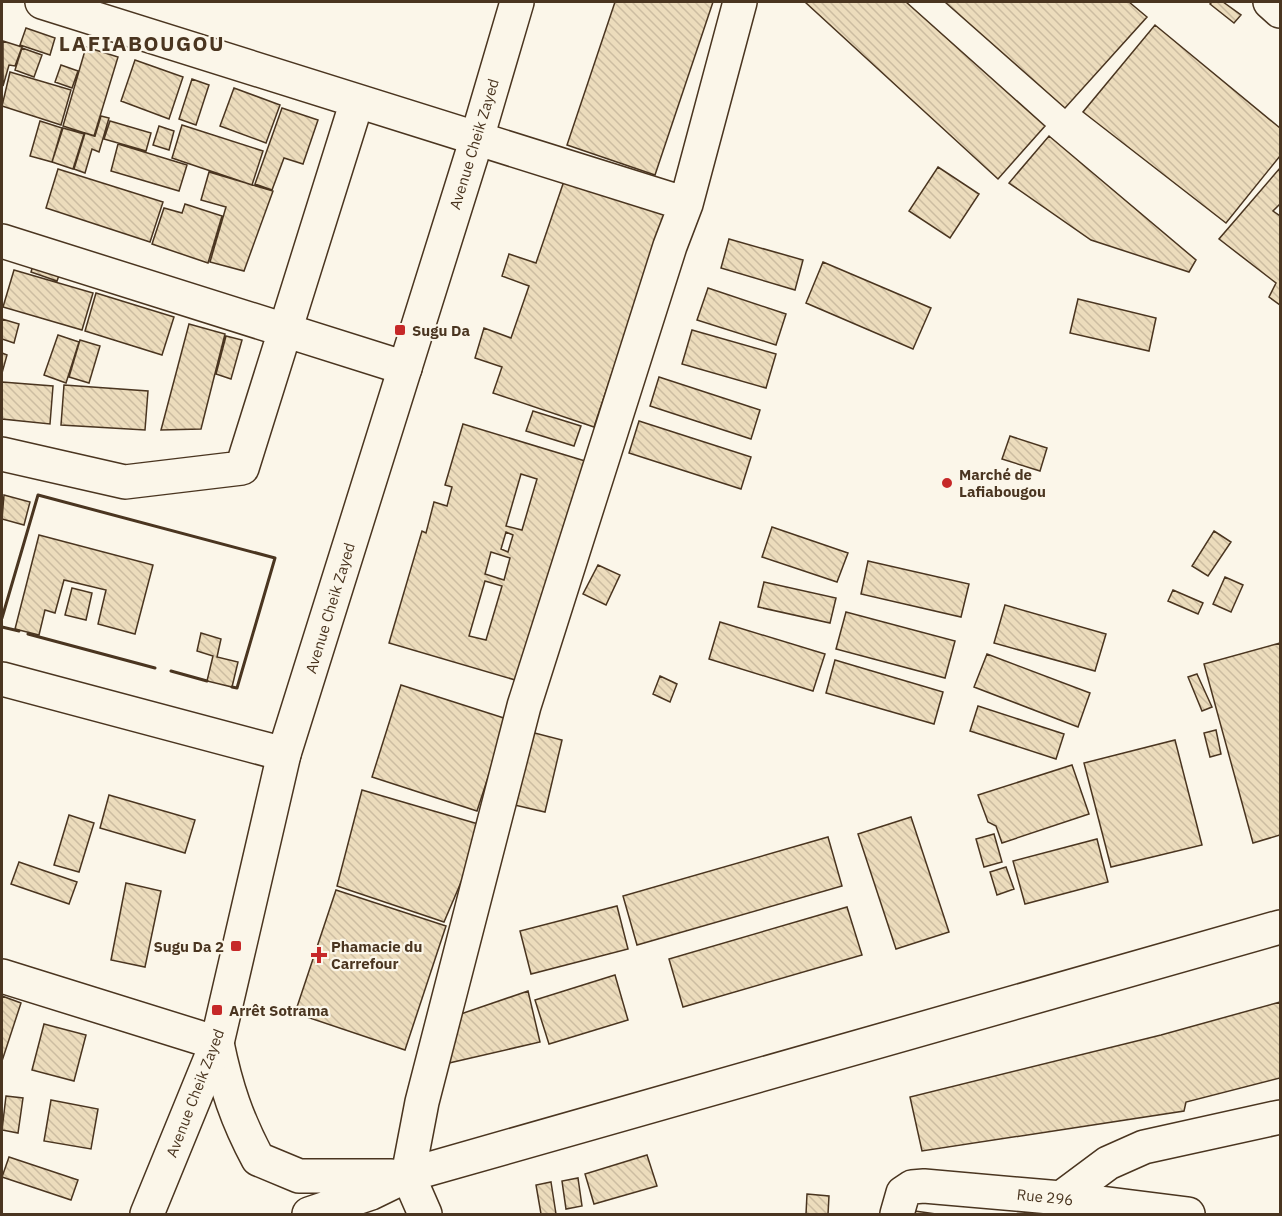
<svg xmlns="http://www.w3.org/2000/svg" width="1282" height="1216" font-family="'IBM Plex Sans',sans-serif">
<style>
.building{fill:url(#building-back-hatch);stroke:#4a3520;stroke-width:1.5;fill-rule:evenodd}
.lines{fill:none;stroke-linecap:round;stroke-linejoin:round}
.street-casing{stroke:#4a3520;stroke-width:36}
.secondary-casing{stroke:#4a3520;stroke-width:36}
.street{stroke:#fbf6e9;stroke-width:33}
.secondary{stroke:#fbf6e9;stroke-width:33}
.wall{stroke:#4a3520;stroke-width:3}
.poi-dot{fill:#c62828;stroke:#fbf6e9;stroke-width:2}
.labels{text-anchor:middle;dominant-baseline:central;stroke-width:4.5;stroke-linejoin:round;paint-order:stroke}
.street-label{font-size:15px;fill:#4a3520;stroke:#fbf6e9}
.poi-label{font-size:15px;font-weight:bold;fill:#4a3520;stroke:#fbf6e9;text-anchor:start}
.district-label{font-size:21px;font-weight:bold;letter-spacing:1.5px;fill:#4a3520;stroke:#fbf6e9}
</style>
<defs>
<pattern id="building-back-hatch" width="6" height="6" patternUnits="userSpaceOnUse" patternTransform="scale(1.5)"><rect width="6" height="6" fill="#ecdcbc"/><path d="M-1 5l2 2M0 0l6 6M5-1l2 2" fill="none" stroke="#ccbda1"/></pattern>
</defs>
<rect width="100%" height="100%" fill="#fbf6e9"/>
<path class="building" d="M 615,2 L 713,2 L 655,175 L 567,145 Z
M 805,2 L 906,2 L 1045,126 L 998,179 Z
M 945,2 L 1129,2 L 1147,17 L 1065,108 Z
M 1212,2 L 1223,2 L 1241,15 L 1234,23 L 1210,4 Z
M 1155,25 L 1280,128 L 1280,156 L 1226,223 L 1083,112 Z
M 26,28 L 55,38 L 50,55 L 20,45 Z
M 3,41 L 22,47 L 15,66 L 9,65 L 3,86 Z
M 86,47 L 118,57 L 94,136 L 63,126 Z
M 22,48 L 42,55 L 34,77 L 15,70 Z
M 135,60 L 183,77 L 169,119 L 121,101 Z
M 61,65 L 78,71 L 72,88 L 55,82 Z
M 10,72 L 71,90 L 61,125 L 2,106 Z
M 192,79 L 209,85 L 196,125 L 179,119 Z
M 234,88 L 280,105 L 266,143 L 220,126 Z
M 282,108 L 318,120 L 303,164 L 284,158 L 272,190 L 255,184 Z
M 101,116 L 109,118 L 99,152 L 92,149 L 85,173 L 74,169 L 85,133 L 95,136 Z
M 40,121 L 62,128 L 52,162 L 30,156 Z
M 110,121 L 151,133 L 146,151 L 104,139 Z
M 182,125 L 263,151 L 252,185 L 172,158 Z
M 159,126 L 174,131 L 169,150 L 153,145 Z
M 63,128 L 84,134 L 73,169 L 52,162 Z
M 1049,136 L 1196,260 L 1189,272 L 1091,240 L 1009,183 Z
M 118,144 L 187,165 L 179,191 L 111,171 Z
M 938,167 L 979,194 L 950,238 L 909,211 Z
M 1280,168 L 1280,204 L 1273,211 L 1280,216 L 1280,305 L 1269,297 L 1276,283 L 1219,239 Z
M 58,169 L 163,202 L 150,242 L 46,208 Z
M 209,172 L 273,191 L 244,271 L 210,262 L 226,207 L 201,200 Z
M 564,181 L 665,215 L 594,427 L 493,393 L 502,367 L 475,358 L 484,328 L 511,338 L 529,286 L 502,276 L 509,254 L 536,263 Z
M 185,204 L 222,216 L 208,263 L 152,244 L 164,208 L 182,213 Z
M 729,239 L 803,260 L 795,290 L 721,268 Z
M 34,262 L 61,270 L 57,281 L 31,272 Z
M 823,262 L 931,308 L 913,349 L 806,303 Z
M 14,270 L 93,293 L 82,330 L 3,307 Z
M 708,288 L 786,314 L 776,345 L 697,320 Z
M 96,293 L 174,317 L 162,355 L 85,331 Z
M 1078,299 L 1156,318 L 1149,351 L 1070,333 Z
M 2,319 L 19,324 L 14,343 L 2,339 Z
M 189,324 L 225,334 L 201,429 L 161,430 Z
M 692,330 L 776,354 L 766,388 L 682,364 Z
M 58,335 L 79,342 L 66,383 L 44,375 Z
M 226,336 L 242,340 L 231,379 L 216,374 Z
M 80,340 L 100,346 L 89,383 L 69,377 Z
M 2,353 L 7,355 L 2,373 Z
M 659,377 L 760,410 L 751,439 L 650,406 Z
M 2,382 L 53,386 L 50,424 L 2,419 Z
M 64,385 L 148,391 L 145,430 L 61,425 Z
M 533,411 L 581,426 L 574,446 L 526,431 Z
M 639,421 L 751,457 L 741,489 L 629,453 Z
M 463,424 L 595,464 L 522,682 L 389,643 L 422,531 L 426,533 L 434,502 L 447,506 L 452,487 L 445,485 ZM 521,474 L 537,479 L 522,530 L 506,526 ZM 506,532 L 513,535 L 508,552 L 501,549 ZM 491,552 L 510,558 L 504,580 L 485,574 ZM 485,581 L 502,586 L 486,640 L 469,636 Z
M 1010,436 L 1047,448 L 1040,471 L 1002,459 Z
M 4,495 L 30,502 L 24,525 L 2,519 Z
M 772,527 L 848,553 L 837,582 L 762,557 Z
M 1214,531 L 1231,542 L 1208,576 L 1192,566 Z
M 39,535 L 153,565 L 135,634 L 98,624 L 106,590 L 64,580 L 55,613 L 45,610 L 39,635 L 15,629 Z
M 868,561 L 969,584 L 961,617 L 861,594 Z
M 598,565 L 620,575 L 606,605 L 583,594 Z
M 1225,577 L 1243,585 L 1231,612 L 1213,604 Z
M 764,582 L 836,598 L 830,623 L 758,607 Z
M 72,588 L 92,593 L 86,620 L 65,615 Z
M 1173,590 L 1203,603 L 1198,614 L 1168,601 Z
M 1005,605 L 1106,634 L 1095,671 L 994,643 Z
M 846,612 L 955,641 L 945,678 L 836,649 Z
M 720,622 L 825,654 L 813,691 L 709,659 Z
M 201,633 L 221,639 L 217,657 L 238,662 L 232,687 L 207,681 L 213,656 L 197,651 Z
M 1280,643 L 1280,835 L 1253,843 L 1204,664 Z
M 987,654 L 1090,693 L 1078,727 L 974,687 Z
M 835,660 L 943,692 L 934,724 L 826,693 Z
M 1197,674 L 1212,707 L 1202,711 L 1188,677 Z
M 660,676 L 677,684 L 670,702 L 653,694 Z
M 401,685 L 507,719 L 477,811 L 372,777 Z
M 978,706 L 1064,734 L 1056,759 L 970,731 Z
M 519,729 L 562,740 L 545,812 L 502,802 Z
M 1216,730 L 1221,754 L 1210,757 L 1204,733 Z
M 1175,740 L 1202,845 L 1111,867 L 1084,763 Z
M 1072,765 L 1089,814 L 1002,843 L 996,826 L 988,822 L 978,795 Z
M 362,790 L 485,826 L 444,922 L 337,886 Z
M 109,795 L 195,820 L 185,853 L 100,828 Z
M 69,815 L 94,823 L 79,872 L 54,865 Z
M 911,817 L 949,932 L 896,949 L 858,834 Z
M 994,834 L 1002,862 L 984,867 L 976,839 Z
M 828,837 L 842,886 L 637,945 L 623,896 Z
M 1097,839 L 1108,882 L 1025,904 L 1013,861 Z
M 19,862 L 77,882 L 69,904 L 11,884 Z
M 1006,867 L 1014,889 L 997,895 L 990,872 Z
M 126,883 L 161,891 L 145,967 L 111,960 Z
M 336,890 L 446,926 L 405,1050 L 295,1013 Z
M 617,906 L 628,949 L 531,974 L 520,931 Z
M 847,907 L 862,955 L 683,1007 L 669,959 Z
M 615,975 L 628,1020 L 549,1044 L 535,1000 Z
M 528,991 L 540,1042 L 449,1063 L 449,1018 Z
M 2,996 L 21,1003 L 2,1061 Z
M 1280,1002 L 1280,1078 L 1186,1102 L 1184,1111 L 922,1151 L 910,1097 L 1161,1035 Z
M 44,1024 L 86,1035 L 74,1081 L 32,1070 Z
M 6,1096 L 23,1098 L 18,1133 L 2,1130 Z
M 51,1100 L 98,1109 L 91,1149 L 44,1141 Z
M 647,1155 L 657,1186 L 594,1204 L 585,1174 Z
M 9,1157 L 78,1180 L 71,1200 L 2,1177 Z
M 578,1178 L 582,1206 L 566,1209 L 562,1181 Z
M 551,1182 L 556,1214 L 541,1214 L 536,1185 Z
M 807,1194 L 829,1196 L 828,1214 L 806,1214 Z
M 915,1211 L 936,1214 L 914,1214 Z"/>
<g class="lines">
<defs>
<path id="street" d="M 42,2 L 686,204
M 2,241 L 405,368
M 2,454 L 125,482 L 242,468 L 357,101
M 2,679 L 284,754
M 2,976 L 217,1043 C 226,1087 237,1120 258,1159 L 299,1176 L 391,1176
M 1061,1198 L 1108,1163 L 1144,1147 L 1280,1117
M 309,1214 L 371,1193 L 408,1175 L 1280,927
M 425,1214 L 408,1175 L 422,1102 L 524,706 L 670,246 L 686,204 L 740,2
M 897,1214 L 903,1193 L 912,1187 L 924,1186 L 1061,1198 L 1188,1214"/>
<path id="secondary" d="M 1270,2 L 1280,11
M 147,1214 L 217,1043 L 284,754 L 477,138 L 517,2"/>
</defs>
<use href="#street" class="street-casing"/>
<use href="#secondary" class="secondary-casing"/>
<use href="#street" class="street"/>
<use href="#secondary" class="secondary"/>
<path class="wall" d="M 2,618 L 38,495 L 275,558 L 237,688 L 232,687
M 2,627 L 19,631
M 28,634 L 155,668
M 171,671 L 207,681"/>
</g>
<g class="poi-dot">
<rect x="394" y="324" width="12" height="12" rx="3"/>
<circle cx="947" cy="483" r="6"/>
<rect x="230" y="940" width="12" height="12" rx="3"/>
<path d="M316 946h6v6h6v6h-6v6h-6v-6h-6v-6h6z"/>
<rect x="211" y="1004" width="12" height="12" rx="3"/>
</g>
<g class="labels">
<g class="street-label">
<text transform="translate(474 144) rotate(-73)">Avenue Cheik Zayed</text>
<text transform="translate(330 608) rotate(-73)">Avenue Cheik Zayed</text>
<text transform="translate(195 1093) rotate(-69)">Avenue Cheik Zayed</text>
<text transform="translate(1045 1197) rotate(6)">Rue 296</text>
</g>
<g class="poi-label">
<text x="412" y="330">Sugu Da</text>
<text x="959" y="474">Marché de<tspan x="959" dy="17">Lafiabougou</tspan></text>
<text x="224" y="946" text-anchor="end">Sugu Da 2</text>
<text x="331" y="946">Phamacie du<tspan x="331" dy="17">Carrefour</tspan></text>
<text x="229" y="1010">Arrêt Sotrama</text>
</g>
<g class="district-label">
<text x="142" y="43">LAFIABOUGOU</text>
</g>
</g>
<rect width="1282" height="1216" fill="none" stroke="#4a3520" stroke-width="6"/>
</svg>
